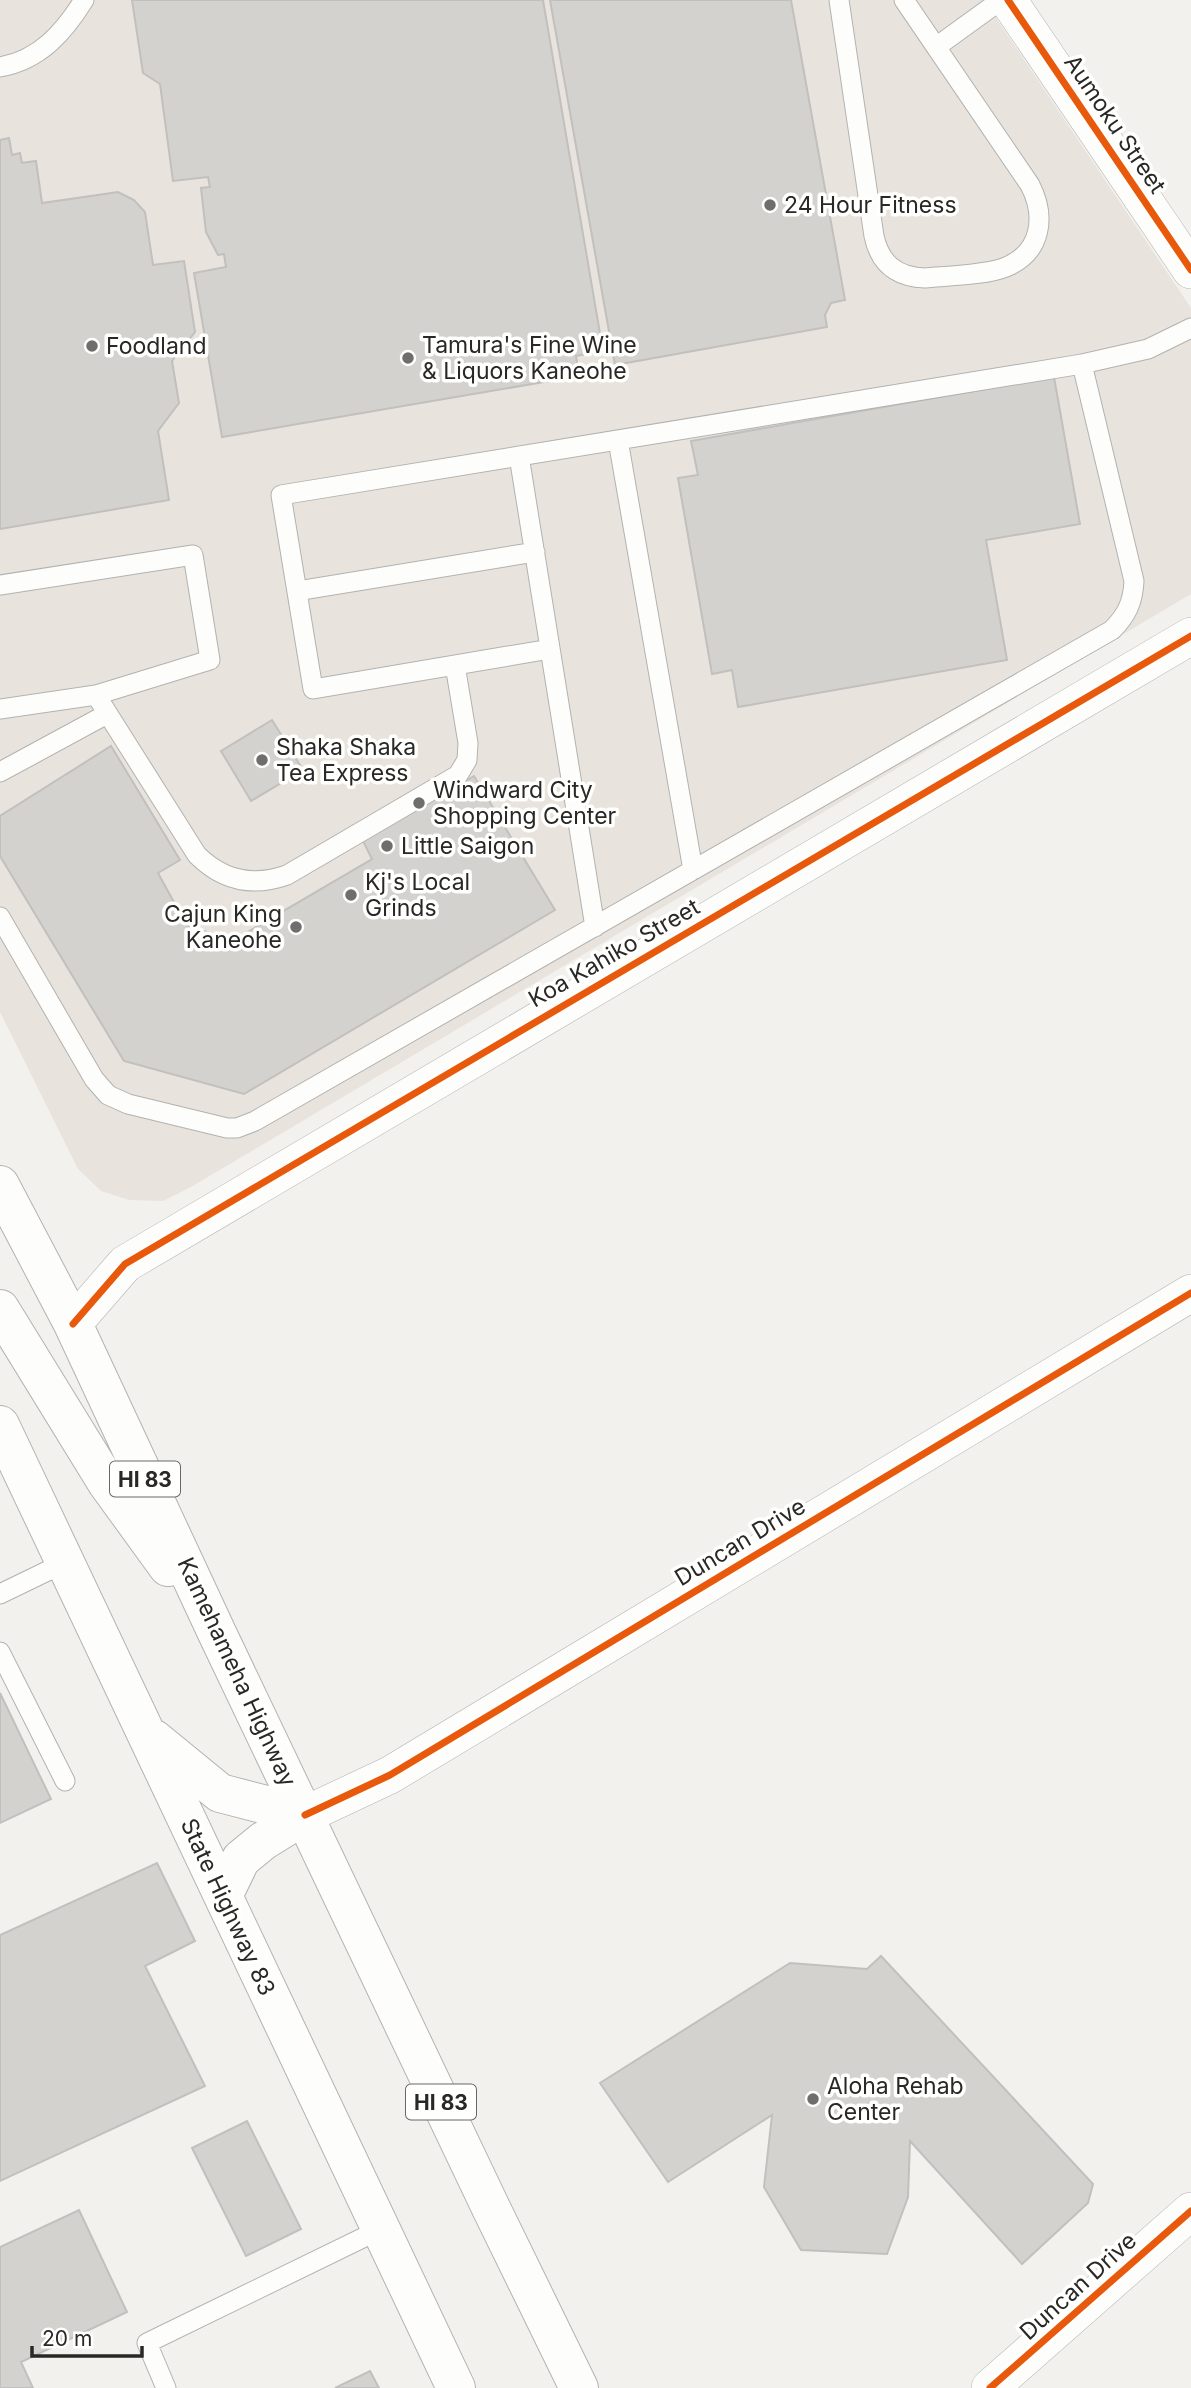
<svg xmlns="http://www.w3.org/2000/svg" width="1191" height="2388" font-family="Inter,sans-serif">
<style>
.built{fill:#e8e3dc}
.building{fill:#d3d2cf;stroke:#c1c0be;stroke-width:2}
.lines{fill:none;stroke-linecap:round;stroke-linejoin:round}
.lane-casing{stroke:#b3b2b0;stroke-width:21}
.street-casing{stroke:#b3b2b0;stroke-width:38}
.primary-casing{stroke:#b3b2b0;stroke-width:40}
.lane{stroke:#fdfdfc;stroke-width:19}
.street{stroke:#fdfdfc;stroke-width:37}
.primary{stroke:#fdfdfc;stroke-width:38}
.cycleway-casing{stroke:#fffffe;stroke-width:11}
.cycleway{stroke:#e8590c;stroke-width:7}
.poi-dot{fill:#706e6c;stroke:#fffffe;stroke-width:2.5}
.labels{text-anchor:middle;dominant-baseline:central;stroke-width:7;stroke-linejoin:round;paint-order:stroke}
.shield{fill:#fffffe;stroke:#696867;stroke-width:2}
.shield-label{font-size:21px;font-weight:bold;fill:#292826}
.street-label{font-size:23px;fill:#292826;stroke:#fffffe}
.poi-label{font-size:23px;fill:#292826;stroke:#fffffe;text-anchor:start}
</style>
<rect width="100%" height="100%" fill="#f3f1ee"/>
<path class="built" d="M 0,0 L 984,0 L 1191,308 L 1191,594 L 191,1187 L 163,1201 L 129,1200 L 101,1191 L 78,1169 L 0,1012 Z"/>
<path class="building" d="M 132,0 L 543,0 L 603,351 L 576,356 L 579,376 L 222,437 L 194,273 L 226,267 L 224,254 L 218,255 L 206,232 L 201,188 L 210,187 L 208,177 L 173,181 L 160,84 L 143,73 Z
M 550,0 L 791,0 L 845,300 L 831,303 L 825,315 L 827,327 L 615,365 Z
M 9,138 L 12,155 L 20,153 L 22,163 L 36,161 L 42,203 L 118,192 L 134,200 L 145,212 L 153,265 L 184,261 L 195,332 L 172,361 L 179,403 L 158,431 L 169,500 L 0,529 L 0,140 Z
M 1054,377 L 1080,524 L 986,540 L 1007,660 L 738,707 L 732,670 L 712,674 L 678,478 L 698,475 L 691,441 Z
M 272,720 L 303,770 L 251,801 L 221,751 Z
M 111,746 L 180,860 L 158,873 L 187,926 L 234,940 L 372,859 L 363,841 L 474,776 L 555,910 L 244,1094 L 124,1061 L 0,856 L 0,816 Z
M 0,1693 L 51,1799 L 0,1823 Z
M 157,1863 L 195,1941 L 145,1966 L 205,2086 L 0,2181 L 0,1935 Z
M 881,1956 L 1093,2184 L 1088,2203 L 1022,2264 L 910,2141 L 908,2197 L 887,2254 L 801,2250 L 764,2187 L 772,2115 L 668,2182 L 600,2083 L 790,1963 L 867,1969 Z
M 247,2121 L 301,2229 L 246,2256 L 192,2148 Z
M 79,2210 L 127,2312 L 21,2362 L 33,2388 L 0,2388 L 0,2247 Z
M 370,2371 L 379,2388 L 335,2388 Z"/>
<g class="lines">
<defs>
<path id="lane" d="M 839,0 L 874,236 C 880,264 897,277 925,278 C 947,276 987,275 1006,267 C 1042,252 1046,216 1030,185 L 904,0
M 936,47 L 1001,0
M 0,67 C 40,60 64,32 84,0
M 618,440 L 693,870
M 519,456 L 595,927
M 0,585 L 193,555 L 210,660 L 96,695 L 0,709
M 297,591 L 535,552
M 550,649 L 313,689 L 281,495 L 1082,364 L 1148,349 L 1191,328
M 96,695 L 197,855 C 223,881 253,887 287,875 L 458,775 L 467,760 L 468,743 L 455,665
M 0,772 L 107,714
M 0,917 L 94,1079 L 108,1095 L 128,1104 L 227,1128 L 237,1128 L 255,1121 L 1112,630 C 1127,615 1133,602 1134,581 L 1082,364
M 0,1594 L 64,1563
M 0,1652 L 65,1781
M 166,2388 L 147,2343 L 381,2229"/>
<path id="street" d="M 1008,0 L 1191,270
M 73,1324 L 125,1264 L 1191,636
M 305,1815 L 390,1775 L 1191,1293
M 990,2388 L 1191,2211"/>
<path id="primary" d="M 0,1185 L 73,1324 L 217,1633 L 491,2208 L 579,2388
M 0,1309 L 107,1483 L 168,1567
M 0,1425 L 456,2388
M 154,1739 L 220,1793 L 305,1815
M 223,1896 L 241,1859 L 263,1841 L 305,1815"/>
</defs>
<use href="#lane" class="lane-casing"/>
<use href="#street" class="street-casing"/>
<use href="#primary" class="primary-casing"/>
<use href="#lane" class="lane"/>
<use href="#street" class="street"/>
<use href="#primary" class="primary"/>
<defs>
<path id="cycleway" d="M 1008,0 L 1191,270
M 73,1324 L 125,1264 L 1191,636
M 305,1815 L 390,1775 L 1191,1293
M 990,2388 L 1191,2211"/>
</defs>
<use href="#cycleway" class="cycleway-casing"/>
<use href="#cycleway" class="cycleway"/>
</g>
<g class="poi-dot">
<circle cx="770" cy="205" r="7"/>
<circle cx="92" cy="346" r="7"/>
<circle cx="408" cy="358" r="7"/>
<circle cx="262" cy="760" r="7"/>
<circle cx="419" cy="803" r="7"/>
<circle cx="387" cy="846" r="7"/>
<circle cx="351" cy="895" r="7"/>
<circle cx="296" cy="927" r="7"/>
<circle cx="813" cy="2099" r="7"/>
</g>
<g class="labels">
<g class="shield">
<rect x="110" y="1461.5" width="70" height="35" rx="5"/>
<rect x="406" y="2084.5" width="70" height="35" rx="5"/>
</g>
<g class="shield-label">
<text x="145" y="1479">HI 83</text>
<text x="441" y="2102">HI 83</text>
</g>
<g class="street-label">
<text transform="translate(1115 124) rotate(56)">Aumoku Street</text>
<text transform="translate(614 953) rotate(-30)">Koa Kahiko Street</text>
<text transform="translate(740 1542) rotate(-31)">Duncan Drive</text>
<text transform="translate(237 1672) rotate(65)">Kamehameha Highway</text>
<text transform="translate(228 1907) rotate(65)">State Highway 83</text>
<text transform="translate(1078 2286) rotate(-42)">Duncan Drive</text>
</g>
<g class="poi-label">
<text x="784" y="205">24 Hour Fitness</text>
<text x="422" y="345">Tamura's Fine Wine<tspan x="422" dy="26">&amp; Liquors Kaneohe</tspan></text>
<text x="106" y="346">Foodland</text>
<text x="276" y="747">Shaka Shaka<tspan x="276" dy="26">Tea Express</tspan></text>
<text x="433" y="790">Windward City<tspan x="433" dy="26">Shopping Center</tspan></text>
<text x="401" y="846">Little Saigon</text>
<text x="365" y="882">Kj's Local<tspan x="365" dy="26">Grinds</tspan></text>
<text x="282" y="914" text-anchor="end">Cajun King<tspan x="282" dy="26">Kaneohe</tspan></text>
<text x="827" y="2086">Aloha Rehab<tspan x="827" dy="26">Center</tspan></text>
</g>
</g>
<path d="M32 2346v10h110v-10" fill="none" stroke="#292826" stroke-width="3.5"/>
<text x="42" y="2346" font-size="21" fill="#292826" stroke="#fffffe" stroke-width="5" paint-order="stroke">20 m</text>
</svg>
